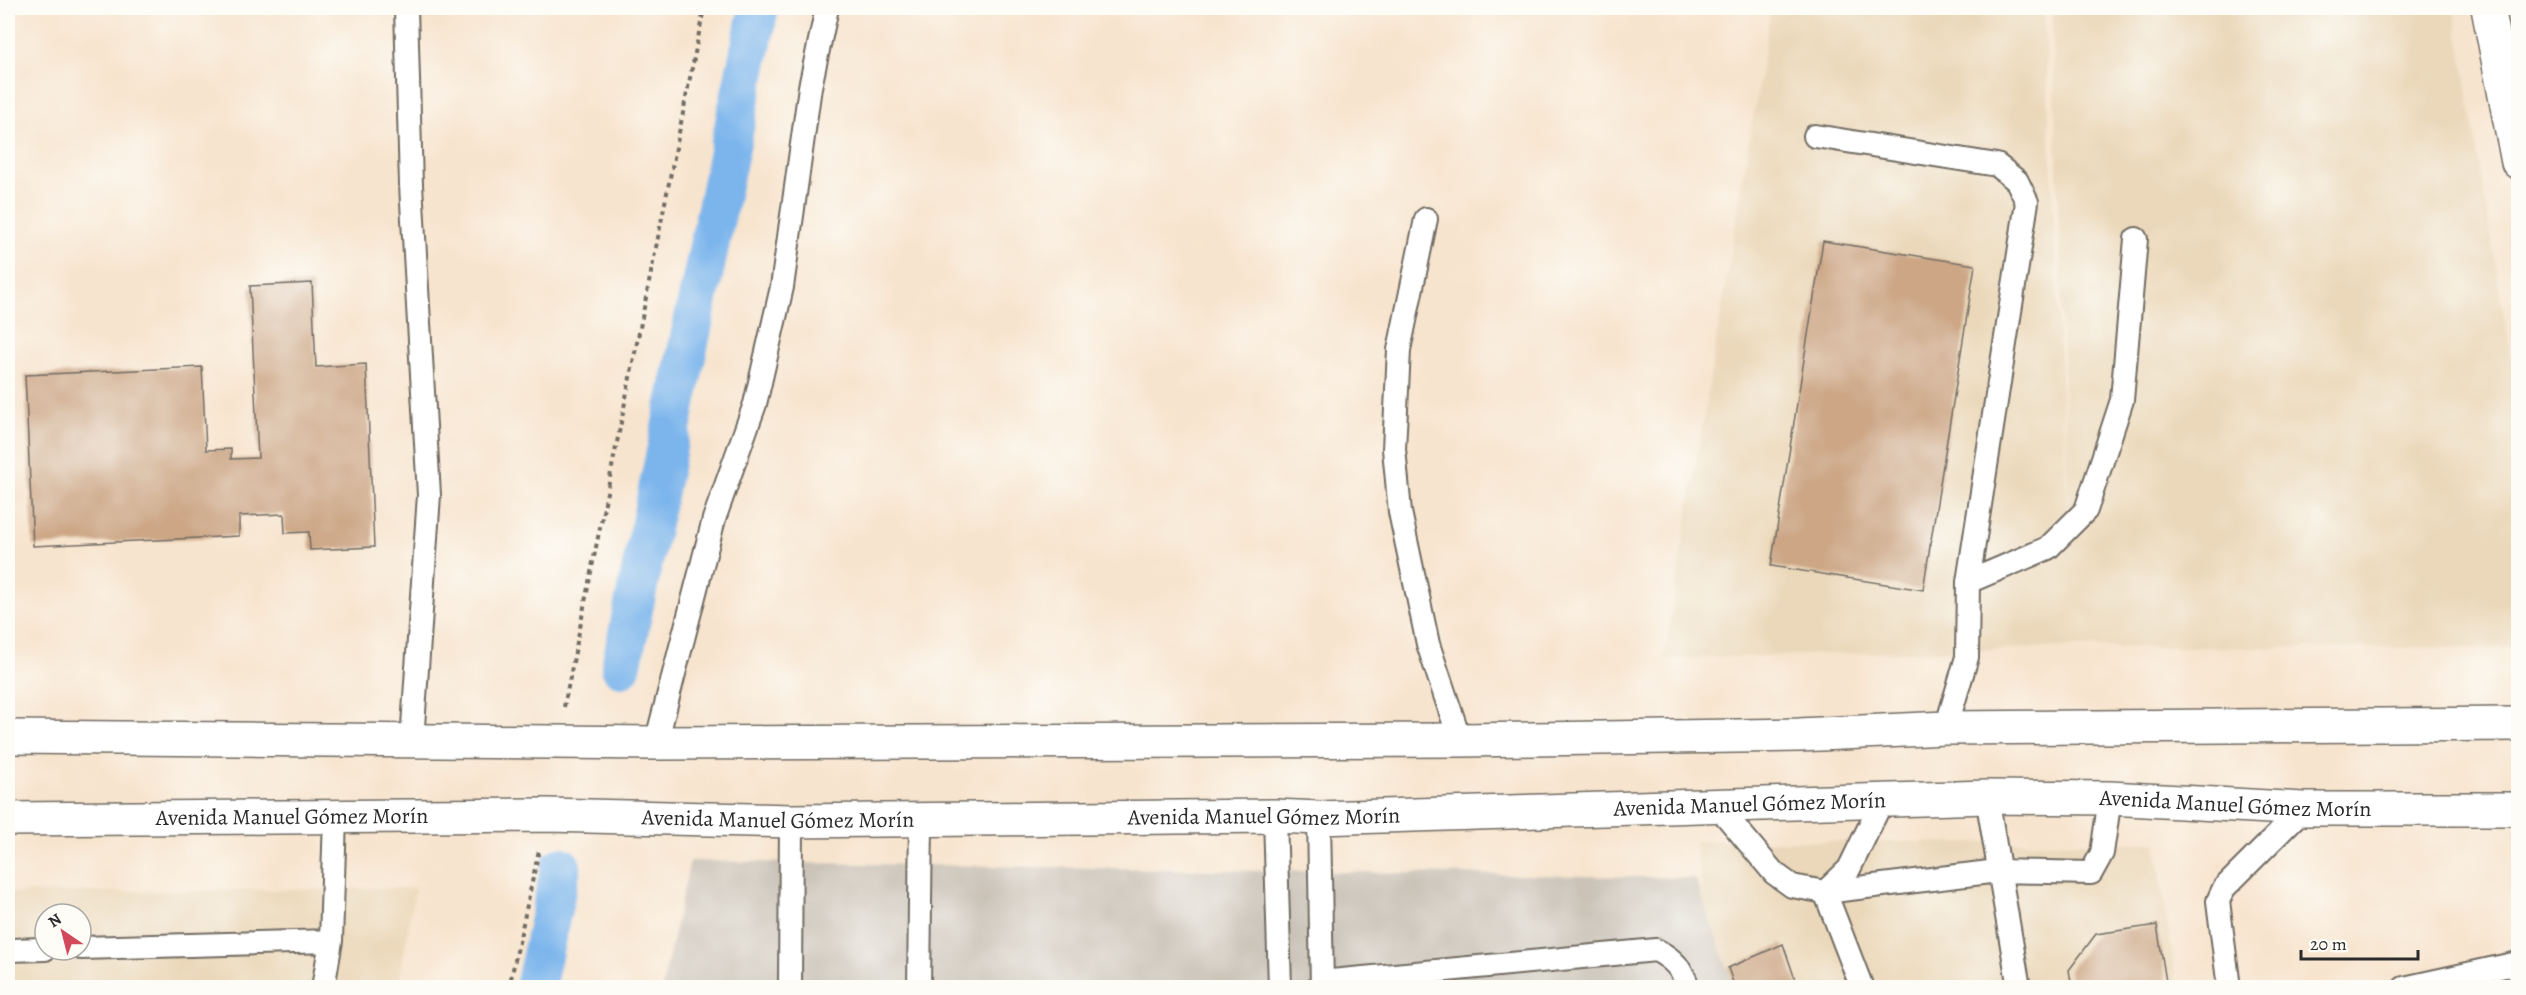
<svg xmlns="http://www.w3.org/2000/svg" width="2526" height="995" font-family="Alegreya,serif">
<style>
.built{fill:#ebd8ba;fill-rule:evenodd}
.industrial{fill:#cbc3b8}
.lines{fill:none;stroke-linecap:round;stroke-linejoin:round}
.canal{stroke:#7cb5ec;stroke-width:40}
.building{fill:#cca685}
.lane-casing{stroke:#726c64;stroke-width:26}
.street-casing{stroke:#726c64;stroke-width:36}
.primary-casing{stroke:#726c64;stroke-width:36}
.path{stroke:#726c64;stroke-width:4;stroke-dasharray:4.5 4.5;stroke-linecap:butt}
.lane{stroke:#fff;stroke-width:22}
.street{stroke:#fff;stroke-width:33}
.primary{stroke:#fff;stroke-width:33}
.labels{text-anchor:middle;dominant-baseline:central;stroke-width:4.5;stroke-linejoin:round;paint-order:stroke}
.street-label{font-size:22px;fill:#2b2b2b;stroke:#fdfcf7}
</style>
<rect width="100%" height="100%" fill="#fdfcf7"/>
<filter id="ink" filterUnits="userSpaceOnUse"><feTurbulence type="fractalNoise" baseFrequency=".0167" numOctaves="2"/><feDisplacementMap in="SourceGraphic" scale="12" xChannelSelector="R" yChannelSelector="G"/><feConvolveMatrix kernelMatrix="1 2 1 2 8 2 1 2 1" color-interpolation-filters="sRGB"/></filter>
<filter id="wash" filterUnits="userSpaceOnUse"><feTurbulence type="fractalNoise" baseFrequency=".008" numOctaves="4" result="noise"/><feDisplacementMap in="SourceGraphic" scale="24" xChannelSelector="R" yChannelSelector="G"/><feGaussianBlur stdDeviation="1.35" result="paint"/><feColorMatrix in="noise" values="0 0 0 0 0 0 0 0 0 0 0 0 0 0 0 0 0 1.4 0 .05"/><feComposite in="paint" operator="in"/></filter>
<g filter="url(#wash)">
<rect width="100%" height="100%" fill="#f7e4ce"/>
<path class="built" d="M 1771,8 L 2044,8 L 2070,574 L 2052,8 L 2454,8 L 2518,402 L 2518,648 L 2073,647 L 1664,659 Z
M 2510,8 L 2518,8 L 2518,60 Z
M 1695,841 L 2156,843 L 2177,987 L 1732,987 L 1705,909 Z
M 415,888 L 398,988 L 8,987 L 8,893 ZM 45,914 L 81,914 L 81,950 L 45,950 Z"/>
<path class="industrial" d="M 690,861 L 1695,878 L 1734,987 L 662,988 Z"/>
<g class="lines">
<path class="canal" d="M 621,667 L 759,8
M 535,988 L 561,867"/>
</g>
<g id="blocks">
<path class="building" d="M 1823,241 L 1975,265 L 1923,590 L 1771,566 Z
M 312,283 L 316,367 L 366,364 L 374,547 L 310,550 L 309,532 L 285,533 L 284,514 L 239,516 L 239,536 L 33,546 L 25,375 L 202,367 L 206,450 L 231,449 L 231,459 L 258,458 L 250,286 Z
M 2157,925 L 2167,988 L 2072,988 L 2069,970 L 2096,934 Z
M 1783,944 L 1798,988 L 1735,988 L 1728,968 Z"/>
</g>
</g>
<g filter="url(#ink)">
<use href="#blocks" fill-opacity="0" stroke="#726c64" stroke-width="1.5"/>
<g class="lines">
<defs>
<path id="lane" d="M 406,8 L 411,185 L 429,495 L 412,741
M 1815,136 L 1997,165 L 2017,181 L 2027,202 L 1968,582 L 1967,657 L 1946,728
M 1426,219 L 1399,350 L 1394,449 L 1400,512 L 1428,644 L 1460,740
M 1968,582 L 2048,548 L 2086,510 L 2122,400 L 2136,239
M 656,743 L 714,519 L 755,404 L 782,287 L 810,87 L 827,8
M 1987,797 L 2019,988
M 1717,805 L 1774,873 L 1792,886 L 1825,892 L 1862,988
M 1275,816 L 1280,988
M 1319,818 L 1322,988
M 1825,892 L 1998,871 L 2091,873 L 2102,853 L 2110,798
M 1825,892 L 1849,869 L 1882,801
M 81,948 L 331,941 L 335,817
M 8,950 L 45,949
M 1321,982 L 1656,950 C 1673,959 1683,969 1688,988
M 323,988 L 331,941
M 790,988 L 791,821
M 919,988 L 921,818
M 2229,988 L 2218,901 L 2224,888 L 2303,809
M 2404,988 L 2518,963"/>
<path id="street" d="M 2488,8 L 2518,162"/>
<g id="primary">
<path d="M 8,737 L 656,743 L 1460,740 L 1799,735 L 1946,728 L 2518,724"/>
<path id="s1" d="M 8,819 L 547,815 L 791,821 L 1275,816 L 1319,818 L 1987,797 L 2110,798 L 2303,809 L 2518,809"/>
</g>
</defs>
<use href="#lane" class="lane-casing"/>
<use href="#street" class="street-casing"/>
<use href="#primary" class="primary-casing"/>
<path class="path" d="M 564,707 L 704,8
M 509,988 L 539,850"/>
<use href="#lane" class="lane"/>
<use href="#street" class="street"/>
<use href="#primary" class="primary"/>
</g>
</g>
<g class="labels">
<g class="street-label">
<text stroke="none"><textPath href="#s1" startOffset="2228">Avenida Manuel Gómez Morín</textPath></text>
<text stroke="none"><textPath href="#s1" startOffset="1742">Avenida Manuel Gómez Morín</textPath></text>
<text stroke="none"><textPath href="#s1" startOffset="1256">Avenida Manuel Gómez Morín</textPath></text>
<text stroke="none"><textPath href="#s1" startOffset="284">Avenida Manuel Gómez Morín</textPath></text>
<text stroke="none"><textPath href="#s1" startOffset="770">Avenida Manuel Gómez Morín</textPath></text>
</g>
</g>
<rect width="2526" height="995" fill="none" stroke="#fdfcf7" stroke-width="30"/>
<g transform="translate(63 932) rotate(325)"><circle r="28" fill="#fdfcf7" stroke="#a9a8a5" stroke-width="1.5"/>
<path d="M0-4.5L10 22L0 15L-10 22Z" fill="#d1495b"/>
<text y="-9" font-size="16" font-weight="bold" text-anchor="middle" fill="#2b2b2b">N</text>
</g>
<path d="M2301 950v9h117v-9" fill="none" stroke="#2b2b2b" stroke-width="3"/>
<text x="2310" y="950" font-size="18" fill="#2b2b2b" stroke="#fdfcf7" stroke-width="4.5" paint-order="stroke">20 m</text>
</svg>
